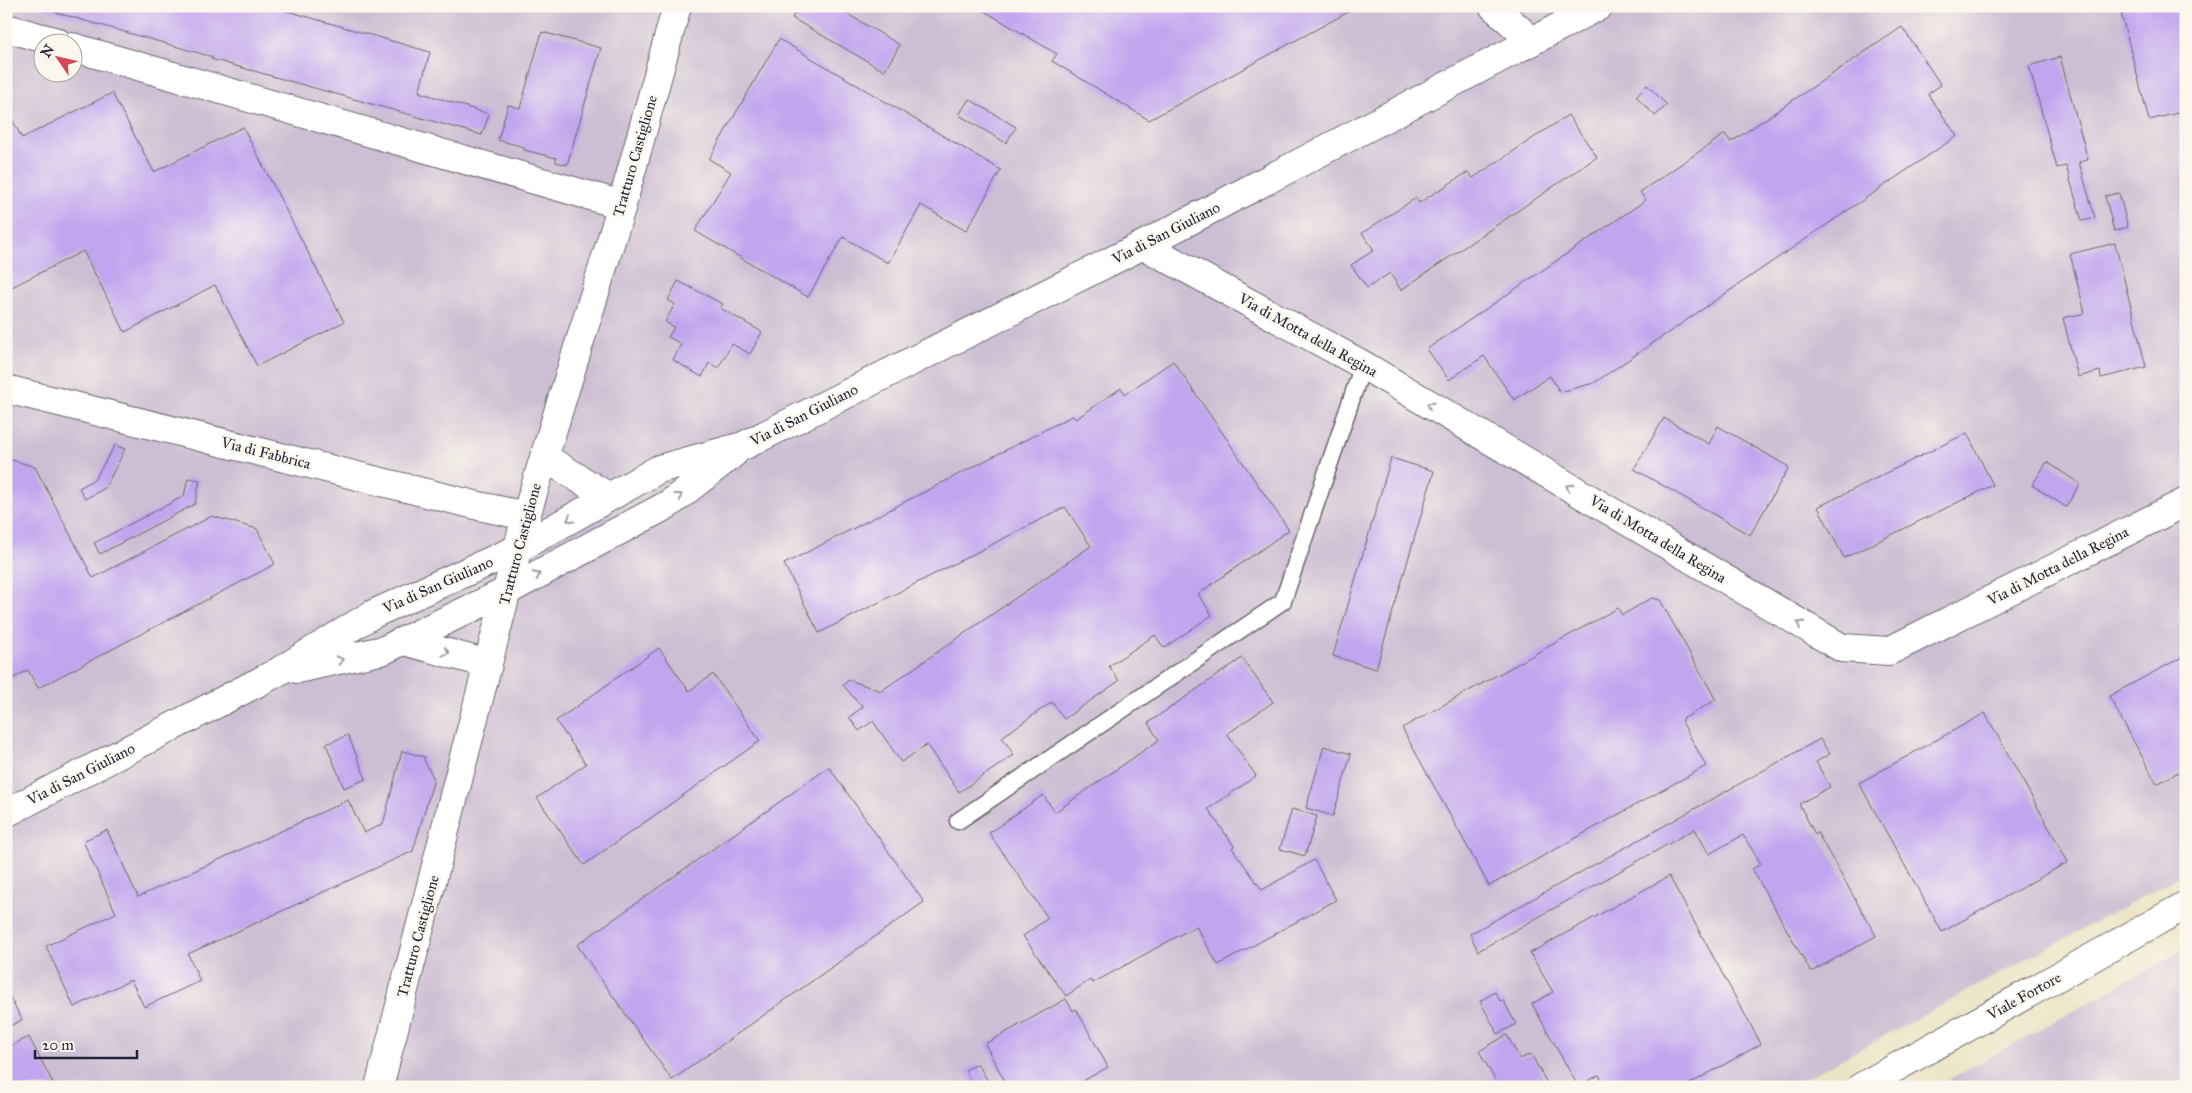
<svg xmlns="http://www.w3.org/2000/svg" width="2192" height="1093" font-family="'IM FELL Great Primer',serif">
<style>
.industrial{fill:#ccbed3;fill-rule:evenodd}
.building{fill:#c1a5ef}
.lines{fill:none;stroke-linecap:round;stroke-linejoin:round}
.service-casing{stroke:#68666b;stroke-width:19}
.minor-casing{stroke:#68666b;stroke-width:30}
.tertiary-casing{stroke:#68666b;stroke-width:30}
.secondary-casing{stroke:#68666b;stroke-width:30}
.service{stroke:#fff;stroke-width:16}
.minor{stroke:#fff;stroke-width:28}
.tertiary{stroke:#fff;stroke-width:28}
.secondary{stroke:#fff;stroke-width:28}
.oneway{stroke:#9c9ca7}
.labels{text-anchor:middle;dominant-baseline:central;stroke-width:5;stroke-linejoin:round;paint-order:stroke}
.street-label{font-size:15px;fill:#22223b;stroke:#fbf7ec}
</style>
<rect width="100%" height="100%" fill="#fbf7ec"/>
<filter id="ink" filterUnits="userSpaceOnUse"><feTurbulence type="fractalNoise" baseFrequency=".02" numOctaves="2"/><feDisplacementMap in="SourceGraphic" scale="10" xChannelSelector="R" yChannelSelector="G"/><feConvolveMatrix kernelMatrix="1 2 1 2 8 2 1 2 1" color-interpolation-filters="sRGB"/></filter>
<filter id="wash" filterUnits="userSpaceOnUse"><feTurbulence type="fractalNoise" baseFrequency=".0096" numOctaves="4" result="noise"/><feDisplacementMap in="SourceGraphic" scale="20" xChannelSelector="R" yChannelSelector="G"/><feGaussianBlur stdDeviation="1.12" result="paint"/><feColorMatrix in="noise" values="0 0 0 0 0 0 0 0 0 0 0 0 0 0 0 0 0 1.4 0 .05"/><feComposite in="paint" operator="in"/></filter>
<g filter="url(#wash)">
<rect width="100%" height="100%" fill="#ebe4c4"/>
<path class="industrial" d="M 6,6 L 2186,6 L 2186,873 L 1790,1087 L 6,1087 ZM 42,42 L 72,42 L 72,72 L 42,72 Z
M 2186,948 L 2186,1087 L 1936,1087 Z"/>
<g id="blocks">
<path class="building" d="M 33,6 L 270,6 L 430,52 L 419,92 L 489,114 L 482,135 L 211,59 L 213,57 Z
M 799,6 L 834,6 L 900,45 L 884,71 L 792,18 Z
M 976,6 L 1341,6 L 1350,11 L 1149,120 L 1052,61 L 1057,54 Z
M 2119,6 L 2186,6 L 2186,111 L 2149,120 Z
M 1902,27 L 1941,85 L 1928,94 L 1957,136 L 1594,383 L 1560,392 L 1550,376 L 1514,400 L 1484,356 L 1449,380 L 1427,349 L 1646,200 L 1640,192 L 1725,134 L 1731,142 Z
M 542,32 L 601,48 L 567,165 L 556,162 L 556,158 L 524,150 L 524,147 L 498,140 L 508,105 L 520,108 Z
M 779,39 L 1001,170 L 966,231 L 921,205 L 888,263 L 843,237 L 808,297 L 695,231 L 731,172 L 709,159 Z
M 2060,57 L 2088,160 L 2079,162 L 2095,218 L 2082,221 L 2066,166 L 2057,168 L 2029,66 Z
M 1647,85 L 1667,105 L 1655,116 L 1636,96 Z
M 112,93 L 154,172 L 243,127 L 344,322 L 257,366 L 215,285 L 125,332 L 83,251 L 6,290 L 6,108 L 22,138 Z
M 969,99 L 1016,127 L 1006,143 L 959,115 Z
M 1568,115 L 1597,157 L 1401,290 L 1390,273 L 1367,288 L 1351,265 L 1374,250 L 1362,233 L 1416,198 L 1419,203 L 1468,172 L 1473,178 Z
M 2119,193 L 2128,227 L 2114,231 L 2105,196 Z
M 2115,243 L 2146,367 L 2101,378 L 2100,371 L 2078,377 L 2063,318 L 2085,313 L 2070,254 Z
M 678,281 L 723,304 L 720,308 L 762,332 L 750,354 L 732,344 L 718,368 L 709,363 L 702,377 L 673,360 L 681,344 L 668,337 L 674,327 L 665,322 L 675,304 L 668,300 Z
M 1173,361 L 1289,530 L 1198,594 L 1212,615 L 1164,648 L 1155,635 L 1109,666 L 1119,681 L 1064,719 L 1052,702 L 1002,737 L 1014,755 L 959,792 L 927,745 L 901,762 L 873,721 L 859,731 L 849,717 L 863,707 L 862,704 L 860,705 L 843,685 L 849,680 L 881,691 L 1091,546 L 1065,507 L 819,633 L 784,564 L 1072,416 L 1076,419 L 1121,388 L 1125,394 Z
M 1664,418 L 1709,444 L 1718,426 L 1789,467 L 1750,535 L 1634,469 Z
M 1967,433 L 1993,485 L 1844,558 L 1818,507 Z
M 115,445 L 125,449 L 105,488 L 85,499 L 79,488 L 95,479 Z
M 6,458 L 35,467 L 93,578 L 212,516 L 257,529 L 275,564 L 38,688 L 28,670 L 6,682 Z
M 1391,458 L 1434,471 L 1376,669 L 1333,656 Z
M 2047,462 L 2080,484 L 2066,507 L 2032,485 Z
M 188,478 L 200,480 L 195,504 L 100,554 L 94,543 L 184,496 Z
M 1652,598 L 1660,600 L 1716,700 L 1681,720 L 1706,766 L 1489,886 L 1402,728 L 1618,608 L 1622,615 Z
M 659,648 L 689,691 L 713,674 L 760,741 L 584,865 L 537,798 L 586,764 L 556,721 Z
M 2186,655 L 2186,768 L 2157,784 L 2109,696 Z
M 1242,658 L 1273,702 L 1227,734 L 1256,776 L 1208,809 L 1234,846 L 1232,848 L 1262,890 L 1314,860 L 1336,900 L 1218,965 L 1196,926 L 1093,983 L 1090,980 L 1066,996 L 1023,936 L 1048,918 L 989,833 L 1043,795 L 1055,812 L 1159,740 L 1148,723 Z
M 1985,713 L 2068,862 L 1942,932 L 1859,783 Z
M 348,735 L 366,779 L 344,788 L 326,744 Z
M 1820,739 L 1830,754 L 1816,762 L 1830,787 L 1799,804 L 1815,834 L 1817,832 L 1876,936 L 1811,972 L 1752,869 L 1761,864 L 1743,835 L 1709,854 L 1695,829 L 1478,951 L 1470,934 Z
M 1324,746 L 1351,754 L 1333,816 L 1306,808 Z
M 402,751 L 425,757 L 424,760 L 434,779 L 413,851 L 188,954 L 200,981 L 144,1007 L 131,980 L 74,1007 L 46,946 L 116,913 L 83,841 L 107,830 L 138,897 L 348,800 L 364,833 L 383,824 Z
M 829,767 L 924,902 L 672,1080 L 577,945 Z
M 1292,809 L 1317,816 L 1305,856 L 1280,849 Z
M 1669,876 L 1761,1044 L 1684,1087 L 1605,1087 L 1599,1075 L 1578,1086 L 1532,1004 L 1553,992 L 1530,953 Z
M 6,990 L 22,1020 L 6,1028 Z
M 1495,992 L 1500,1001 L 1503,1000 L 1516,1024 L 1498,1034 L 1480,1001 Z
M 1066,999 L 1073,1011 L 1076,1009 L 1108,1067 L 1072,1087 L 1008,1087 L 985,1044 Z
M 1507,1035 L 1520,1059 L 1531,1054 L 1549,1087 L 1499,1087 L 1479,1051 Z
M 29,1037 L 55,1087 L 6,1087 L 6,1048 Z
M 978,1064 L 991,1087 L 974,1087 L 965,1070 Z"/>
</g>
</g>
<g filter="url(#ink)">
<use href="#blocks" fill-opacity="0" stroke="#68666b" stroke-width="1"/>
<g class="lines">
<defs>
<path id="service" d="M 958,821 L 1283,601 L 1363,365"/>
<path id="minor" d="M 1493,6 L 1532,41
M 6,28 L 57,42
M 72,47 L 622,205
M 1143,245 L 1363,365 L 1842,648 L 1889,651 L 2186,502
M 6,389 L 479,506 L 526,516
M 544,457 L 609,497
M 404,641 L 488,664
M 297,669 L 384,650 L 507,591 L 669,504 L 734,453
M 6,813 L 276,673 L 373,614 L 517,549 L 659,469 L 743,446 L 1143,245 L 1599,6"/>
<path id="tertiary" d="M 379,1087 L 526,516 L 622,205 L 677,6"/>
<path id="secondary" d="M 1861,1087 L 2186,905"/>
</defs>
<use href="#service" class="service-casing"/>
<use href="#minor" class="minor-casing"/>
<use href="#tertiary" class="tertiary-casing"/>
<use href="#secondary" class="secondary-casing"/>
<use href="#service" class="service"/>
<use href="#minor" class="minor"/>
<use href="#tertiary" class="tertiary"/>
<use href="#secondary" class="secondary"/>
</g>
<defs><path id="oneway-chevron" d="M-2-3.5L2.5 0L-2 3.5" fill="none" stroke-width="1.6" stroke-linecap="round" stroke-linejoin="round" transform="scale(1.25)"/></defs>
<g class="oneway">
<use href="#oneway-chevron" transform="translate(1430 405) rotate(-149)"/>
<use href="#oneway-chevron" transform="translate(1569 487) rotate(-149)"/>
<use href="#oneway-chevron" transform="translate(679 496) rotate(-38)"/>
<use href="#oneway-chevron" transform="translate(570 519) rotate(150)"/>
<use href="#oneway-chevron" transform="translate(537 575) rotate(-28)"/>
<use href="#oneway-chevron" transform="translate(1800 624) rotate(-149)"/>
<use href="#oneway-chevron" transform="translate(446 652) rotate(16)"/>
<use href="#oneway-chevron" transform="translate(340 660) rotate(-12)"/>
</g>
</g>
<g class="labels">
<g class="street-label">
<text transform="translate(635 156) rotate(-74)">Tratturo Castiglione</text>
<text transform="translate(1166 233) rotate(-27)">Via di San Giuliano</text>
<text transform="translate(1308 335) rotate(29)">Via di Motta della Regina</text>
<text transform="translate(804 415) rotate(-27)">Via di San Giuliano</text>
<text transform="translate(266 453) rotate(14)">Via di Fabbrica</text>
<text transform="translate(1658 539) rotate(31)">Via di Motta della Regina</text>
<text transform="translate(520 544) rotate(-75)">Tratturo Castiglione</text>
<text transform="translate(2058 566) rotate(-27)">Via di Motta della Regina</text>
<text transform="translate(438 585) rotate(-24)">Via di San Giuliano</text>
<text transform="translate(81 774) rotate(-27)">Via di San Giuliano</text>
<text transform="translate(418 936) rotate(-75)">Tratturo Castiglione</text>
<text transform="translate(2024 996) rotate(-29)">Viale Fortore</text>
</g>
</g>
<rect width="2192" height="1093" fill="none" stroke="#fbf7ec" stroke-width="25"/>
<g transform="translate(58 58) rotate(304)"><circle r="24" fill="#fbf7ec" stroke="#a4a2a5"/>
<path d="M0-4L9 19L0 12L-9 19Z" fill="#d1495b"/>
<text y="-8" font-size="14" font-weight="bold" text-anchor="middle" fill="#22223b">N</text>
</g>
<path d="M35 1050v8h102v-8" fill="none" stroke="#22223b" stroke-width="2.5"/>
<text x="42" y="1050" font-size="15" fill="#22223b" stroke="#fbf7ec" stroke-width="4" paint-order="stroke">20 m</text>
</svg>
